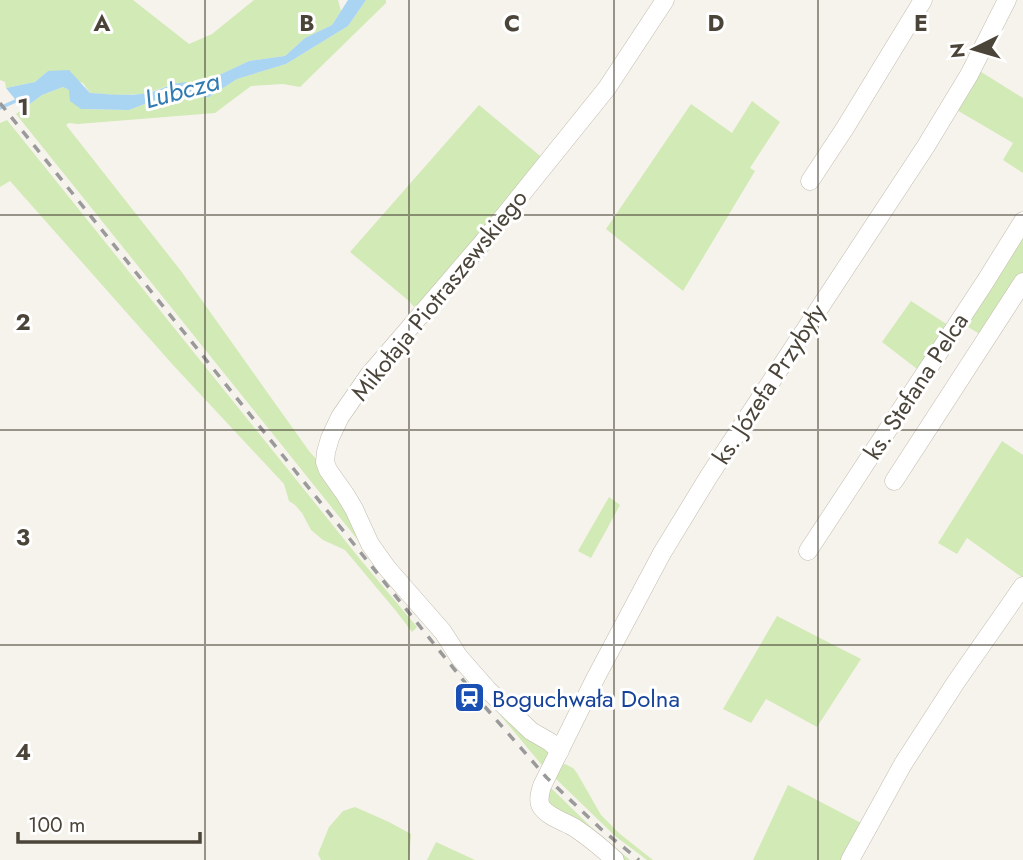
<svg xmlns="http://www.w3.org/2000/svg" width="1023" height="860" font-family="Jost,sans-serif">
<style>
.green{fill:#d2eab5}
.water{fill:#a9d4f2}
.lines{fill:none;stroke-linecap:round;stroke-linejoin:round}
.stream{stroke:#a9d4f2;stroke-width:3.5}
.minor-casing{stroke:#c2bbae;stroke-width:19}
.minor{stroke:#fff;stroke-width:18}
.rail{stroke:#9a9a9a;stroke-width:3.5;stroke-dasharray:9 9;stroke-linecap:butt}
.grid{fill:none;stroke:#4b4439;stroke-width:2;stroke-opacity:0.55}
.labels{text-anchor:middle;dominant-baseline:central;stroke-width:6;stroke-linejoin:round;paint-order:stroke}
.street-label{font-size:24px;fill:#4b4439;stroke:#fff}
.transit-label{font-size:24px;fill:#164399;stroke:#fff;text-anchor:start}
.water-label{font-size:26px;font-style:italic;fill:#2e7ab2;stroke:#fff}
.grid-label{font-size:23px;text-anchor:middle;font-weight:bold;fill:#4b4439;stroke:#fff;stroke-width:6;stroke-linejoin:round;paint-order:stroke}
</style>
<rect width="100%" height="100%" fill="#f6f3ec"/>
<path class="green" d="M 0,0 L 133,0 L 189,44 L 212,34 L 254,0 L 338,0 L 341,11 L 332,25 L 305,38 L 285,56 L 249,61 L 215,77 L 201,86 L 170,85 L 145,94 L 115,95 L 90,93 L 83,83 L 48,71 L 35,82 L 6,88 L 5,82 L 0,80 Z
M 366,0 L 386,0 L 386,3 L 300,87 L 283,84 L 251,86 L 215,113 L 78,124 L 69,123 L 66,125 L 181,271 L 309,451 L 317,460 L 358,529 L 551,748 L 546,770 L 459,666 L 16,114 L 42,95 L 63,87 L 69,90 L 82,109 L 129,110 L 163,97 L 181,94 L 196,97 L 209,97 L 237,79 L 286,64 L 348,26 Z
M 978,70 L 1023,98 L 1023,173 L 1003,160 L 1013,143 L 955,109 Z
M 752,101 L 780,122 L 750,168 L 755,171 L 683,291 L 606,229 L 691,104 L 732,133 Z
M 479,105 L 545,160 L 418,312 L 409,301 L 350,252 Z
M 7,120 L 360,559 L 417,627 L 412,632 L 396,611 L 345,550 L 323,540 L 311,530 L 302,513 L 295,505 L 289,501 L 284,484 L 173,365 L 10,181 L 0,187 L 0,123 Z
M 1023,229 L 1023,275 L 983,336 L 963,324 Z
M 911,301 L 951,327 L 921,372 L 882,342 Z
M 1002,441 L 1023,455 L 1023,578 L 967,538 L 957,554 L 938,543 Z
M 609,497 L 620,505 L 591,558 L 578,551 Z
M 777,616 L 861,659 L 817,727 L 766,699 L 751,723 L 723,709 Z
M 565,764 L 573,768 L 577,773 L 601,815 L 620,834 L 653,860 L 647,860 L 615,836 L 553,776 L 561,765 Z
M 548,785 L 590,826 L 630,860 L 622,860 L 548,806 Z
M 788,785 L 865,825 L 847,860 L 753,860 Z
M 355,807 L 389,822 L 411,834 L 409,860 L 321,860 L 318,854 L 329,827 L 343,811 Z
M 436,842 L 475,860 L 427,860 Z"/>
<path class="water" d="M 348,0 L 366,0 L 348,26 L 286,64 L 237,79 L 209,97 L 196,97 L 180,94 L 163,97 L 129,110 L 81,109 L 70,101 L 69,90 L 63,87 L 42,95 L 23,109 L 6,88 L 35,82 L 48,71 L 69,70 L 90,93 C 107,94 124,96 141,94 C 164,92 175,76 201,85 L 215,77 L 249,61 L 285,56 L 305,38 L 332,25 Z"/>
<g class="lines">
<path class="stream" d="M 0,108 L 20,99"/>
<defs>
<path id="minor" d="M 810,181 L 845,128 L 923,0
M 894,481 L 1023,282
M 808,551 L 985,282 L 1023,221
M 560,751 L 550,742 L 531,731 L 488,690 L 459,657 L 443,632 L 387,568 L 370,544 L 354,509 L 345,494 L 328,470 L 325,462 L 326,452 L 330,438 L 340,417 L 369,375 L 484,241 L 607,88 L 665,0
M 615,860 C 602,848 590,838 575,828 C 565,822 549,817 542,808 C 537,801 540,793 542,786 L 595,679 L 662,553 L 709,476 L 926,146 L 969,75 L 1007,0
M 850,860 L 903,764 L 956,682 L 1023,586"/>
</defs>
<use href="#minor" class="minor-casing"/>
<use href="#minor" class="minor"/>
<path class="rail" d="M 0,103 L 479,700 L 547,778 L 601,829 L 639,860"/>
</g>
<path class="grid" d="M 205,0 L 205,860M 409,0 L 409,860M 614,0 L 614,860M 818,0 L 818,860M 0,215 L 1023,215M 0,430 L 1023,430M 0,645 L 1023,645"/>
<defs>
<symbol id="station-square" viewBox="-11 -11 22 22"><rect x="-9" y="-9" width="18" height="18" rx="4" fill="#1a4fb4" stroke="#fff"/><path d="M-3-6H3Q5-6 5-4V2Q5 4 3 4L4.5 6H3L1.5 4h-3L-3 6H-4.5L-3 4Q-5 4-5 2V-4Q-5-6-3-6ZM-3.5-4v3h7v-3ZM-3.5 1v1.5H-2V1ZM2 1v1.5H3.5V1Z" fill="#fff"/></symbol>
</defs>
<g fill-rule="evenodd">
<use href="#station-square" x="452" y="680" width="35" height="35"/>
</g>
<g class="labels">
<g class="street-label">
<text transform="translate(439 295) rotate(-51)">Mikołaja Piotraszewskiego</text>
<text transform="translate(769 384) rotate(-57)">ks. Józefa Przybyły</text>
<text transform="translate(916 386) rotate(-57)">ks. Stefana Pelca</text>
</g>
<g class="transit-label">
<text x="492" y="698">Boguchwała Dolna</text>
</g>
<g class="water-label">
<text transform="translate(182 90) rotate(-15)">Lubcza</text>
</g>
</g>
<g class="grid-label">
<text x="102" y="31">A</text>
<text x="307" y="31">B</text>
<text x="512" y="31">C</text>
<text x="716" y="31">D</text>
<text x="921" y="31">E</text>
<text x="23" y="115">1</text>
<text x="23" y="330">2</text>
<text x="23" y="545">3</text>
<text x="23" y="760">4</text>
</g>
<g transform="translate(974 49) rotate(265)" stroke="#ffffff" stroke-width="5" paint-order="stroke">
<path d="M0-5L12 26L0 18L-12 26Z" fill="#4b4439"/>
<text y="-10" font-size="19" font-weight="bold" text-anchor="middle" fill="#4b4439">N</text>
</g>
<path d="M18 832v10h182v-10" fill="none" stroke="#4b4439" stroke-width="3.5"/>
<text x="28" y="832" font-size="21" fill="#4b4439" stroke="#ffffff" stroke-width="5" paint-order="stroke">100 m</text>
</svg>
